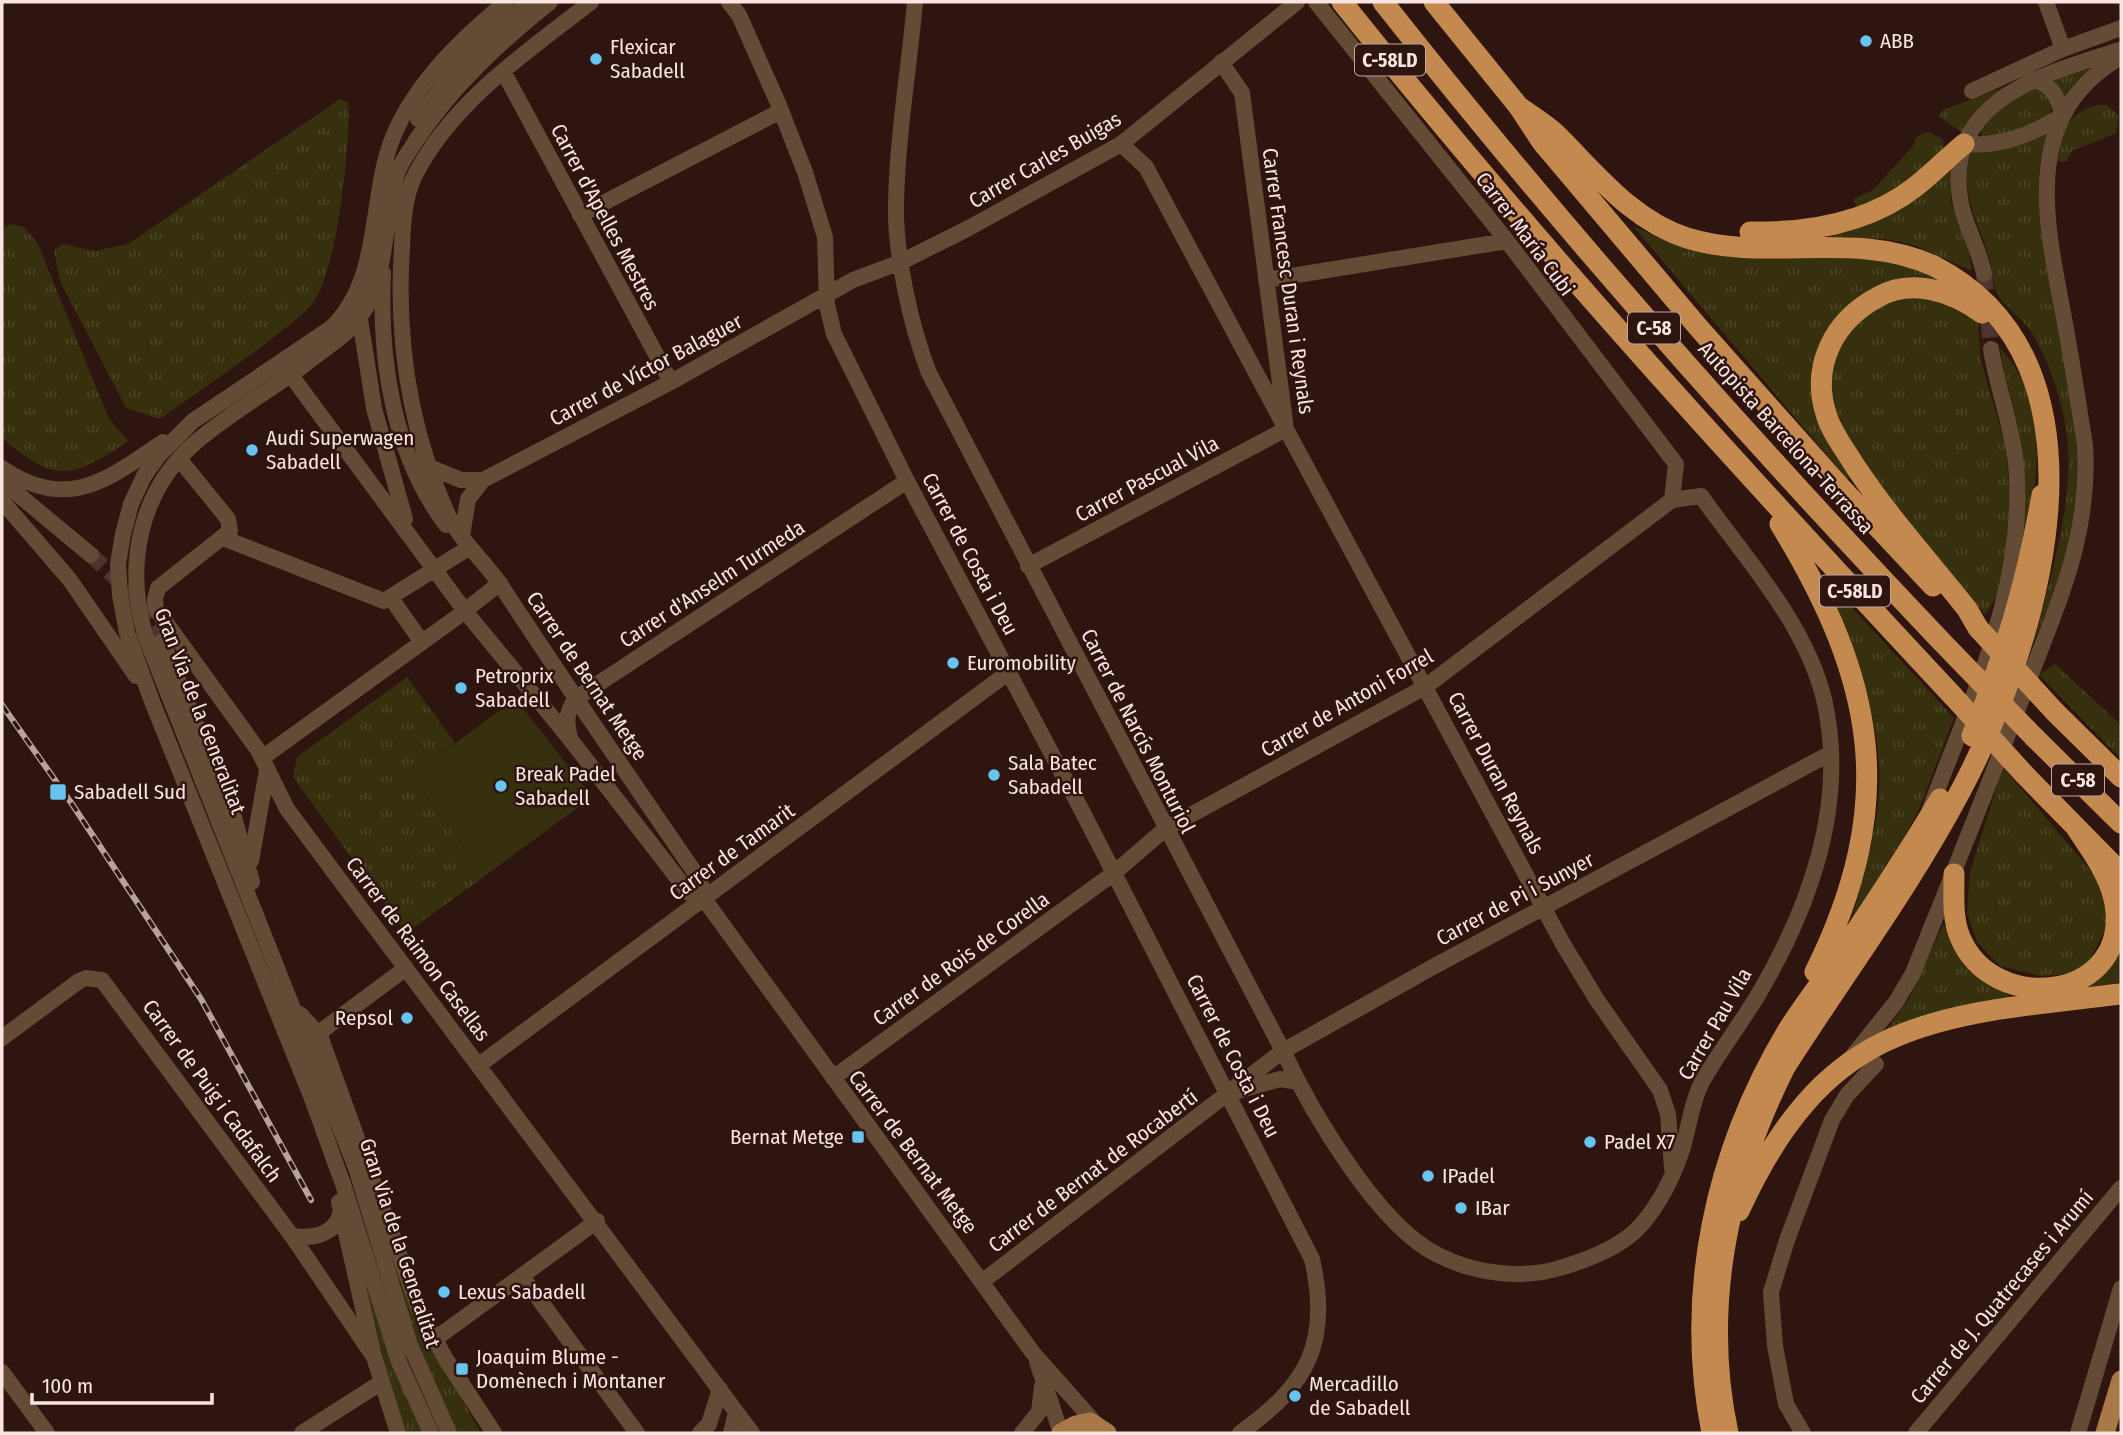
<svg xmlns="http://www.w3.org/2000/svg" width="2123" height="1435" font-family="'Fira Sans Condensed',sans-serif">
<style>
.grass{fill:url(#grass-tufts)}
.park{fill:#37300e}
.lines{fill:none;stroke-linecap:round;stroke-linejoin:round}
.minor-tunnel{stroke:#4d342f;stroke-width:16;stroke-dasharray:16 8;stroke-linecap:butt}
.minor{stroke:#634b35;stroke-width:16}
.major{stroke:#a87848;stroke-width:19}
.highway{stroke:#c4894e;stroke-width:21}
.rail-casing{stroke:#b7a29e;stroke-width:6}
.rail{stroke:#2f1510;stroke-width:3.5;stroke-dasharray:10;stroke-linecap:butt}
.highway-bridge{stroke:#c4894e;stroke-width:21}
.poi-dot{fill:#67c4ef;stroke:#2f1510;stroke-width:2.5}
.labels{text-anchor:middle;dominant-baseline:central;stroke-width:5;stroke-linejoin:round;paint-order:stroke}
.shield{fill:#2f1510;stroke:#bca7a2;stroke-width:2}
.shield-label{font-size:19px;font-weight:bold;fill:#f8e5e1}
.poi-label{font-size:21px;fill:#f8e5e1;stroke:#2f1510;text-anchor:start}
.street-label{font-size:21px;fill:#f8e5e1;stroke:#2f1510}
</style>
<defs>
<pattern id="grass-tufts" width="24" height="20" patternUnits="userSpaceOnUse" patternTransform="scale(1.75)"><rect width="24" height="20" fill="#37300e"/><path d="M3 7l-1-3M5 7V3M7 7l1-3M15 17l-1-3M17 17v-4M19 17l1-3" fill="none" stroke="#4b4425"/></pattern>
</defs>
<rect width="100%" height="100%" fill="#2f1510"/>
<path class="grass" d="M 2104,58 L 2066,98 L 2051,79 Z
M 2004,87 L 2007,89 L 1961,132 L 1939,116 L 1943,110 Z
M 2034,89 L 2041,90 L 2052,100 C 2055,133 2005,134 1981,138 C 1980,113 2016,99 2034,89 Z
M 340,99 L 348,103 L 349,112 C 348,156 338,266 314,301 C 305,314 290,324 278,334 C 240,364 199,391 160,419 L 126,408 L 60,281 L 54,250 L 63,244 L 94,251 L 128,244 Z
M 2098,105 L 2107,105 L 2119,116 L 2116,133 L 2072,151 L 2066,162 L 2058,161 C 2062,132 2067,112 2098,105 Z
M 1928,132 L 1943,139 L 1944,151 L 1889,197 L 1858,209 L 1853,199 L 1873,190 L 1913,146 L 1916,137 Z
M 2044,133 L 2047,135 C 2037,164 2038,187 2040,217 L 2080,455 L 2080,491 L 2065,569 L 2032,646 C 2050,579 2080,486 2064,417 C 2058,389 2047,358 2032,333 C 2023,318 2005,308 1997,293 C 1991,283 1993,268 1989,257 C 1975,211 1962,202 1969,150 L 1999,151 Z
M 1955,157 L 1951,203 L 1967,239 L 1972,271 L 1913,245 L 1886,239 L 1825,236 Z
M 10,224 L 24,227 L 38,244 L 109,419 L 128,441 C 72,479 55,484 2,438 L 2,230 Z
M 1633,226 L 1664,240 L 1853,254 L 1925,271 L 1961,290 L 1852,303 L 1818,419 L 1831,449 L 1852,478 L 1847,479 Z
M 1917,297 L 1949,303 L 1978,321 L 1981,361 L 2006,447 L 2010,502 L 2007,558 L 2001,589 L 1985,615 C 1940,562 1849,468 1831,403 C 1825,381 1834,350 1848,333 C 1868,310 1887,301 1917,297 Z
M 2000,348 C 2060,410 2032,507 2018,581 L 2006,385 Z
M 1819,572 L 1954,718 L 1918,812 L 1887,869 L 1852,919 C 1861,884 1872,849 1877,814 C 1889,733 1855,643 1819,572 Z
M 2055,664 L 2121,725 L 2121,759 L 2039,675 Z
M 407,677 L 455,743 L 411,775 L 485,876 L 406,933 L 293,777 L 297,757 Z
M 2003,767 L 2096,877 L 2109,905 L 2106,928 L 2090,960 L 2071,974 L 2040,976 L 2000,966 L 1977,942 L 1967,913 L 1970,872 Z
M 1943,925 L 1949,929 L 1966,966 L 2015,999 L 1962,1005 L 1885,1031 L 1909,999 Z
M 2121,938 L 2121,985 L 2074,992 Z
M 352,1226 L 392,1362 L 423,1433 L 405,1433 L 389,1387 Z
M 388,1246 L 428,1338 L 481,1433 L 456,1433 L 414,1339 Z"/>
<path class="park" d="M 516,699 L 592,797 L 485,876 L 411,775 Z"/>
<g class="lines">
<path class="minor-tunnel" d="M 1984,274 L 1991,349
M 91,555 L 142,602 L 162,641"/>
<path class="minor" d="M 591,2 C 527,52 453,101 415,175 C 401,203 403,238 401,268 C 398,353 413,438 448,515 C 461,542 486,562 502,587 C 567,686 633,783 700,880 L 704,899 L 1033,1353 L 1096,1424
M 729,2 L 739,15 L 778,103 L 805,172 L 825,237 L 827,305 L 834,334 L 907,481 L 1080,807 L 1312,1259 C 1331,1342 1308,1385 1240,1433
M 1316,2 L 1507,241 L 1676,464 L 1672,500
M 2046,2 L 2063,49
M 1221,62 L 1242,93 L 1286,429 L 1563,944 L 1597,1000 L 1660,1090 L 1668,1114 L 1672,1168
M 503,71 L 671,382
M 1972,91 L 2063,49 L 2121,28
M 418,119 L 459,64 L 529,2
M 1964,144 C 2001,147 2030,135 2062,116 C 2059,95 2050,83 2030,79
M 580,215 L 781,111
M 383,273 C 379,360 393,454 446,525
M 1984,274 C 1979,247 1963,223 1960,198 C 1945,98 2046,74 2119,50
M 1266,280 L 1507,241
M 359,313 L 374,408 L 405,519
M 290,374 L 465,611 L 570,739 L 689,893 L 704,899
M 180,460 L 228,519 L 230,531 L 158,588 L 155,599 L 156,609 L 258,750 L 287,809 L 752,1433
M 429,467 L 461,480 L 483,480
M 2,468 C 67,512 106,481 163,442
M 2,481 L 91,555
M 2,501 L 70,580 L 136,676
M 462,536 L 468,499 L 483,480 L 671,382 L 853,280 L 901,262 L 967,229 L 1121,144 L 1297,2
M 223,538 L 384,601 L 470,547
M 1028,566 L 1286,429 L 1146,167 L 1121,144
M 391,598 L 421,641
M 162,641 L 234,817 L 252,882
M 570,738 C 566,722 566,713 575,699 L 907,481
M 262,758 L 457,617 L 500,583
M 1930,809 C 1971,698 2027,586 2016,464 C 2012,425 1997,388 1991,349
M 251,861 L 267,770
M 300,1014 L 320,1036 L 419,1309 L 445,1358 L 494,1433
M 320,1036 L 324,1029 L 406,968
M 2,1038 L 79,981 L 86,978 L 102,980 L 292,1236 L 374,1357
M 1850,1059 L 1896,1002 L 1913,973 C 1951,879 1989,785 2025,690 C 2056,607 2091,537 2085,445 C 2078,402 2072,360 2064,318 C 2046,222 2019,116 2121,57
M 479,1065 L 1009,672
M 833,1078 L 1114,873 L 1165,829 L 1425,687 L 1672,500 L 1701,496 C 1745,558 1805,622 1824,699 C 1848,803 1810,907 1758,995 C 1740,1025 1719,1052 1702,1082 C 1691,1103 1689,1128 1682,1150 C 1673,1177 1660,1203 1642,1224 C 1624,1245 1590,1259 1563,1267 C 1524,1280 1475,1274 1438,1255 C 1378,1226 1311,1111 1283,1051 L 929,373 C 911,327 895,255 896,205 C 897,138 909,69 915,2
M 1234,1092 L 1280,1079 L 1298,1082
M 339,1202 L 374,1357 L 398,1433
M 292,1236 C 313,1239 337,1235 341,1210
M 522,1276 L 637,1433
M 983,1281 L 1283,1051 L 1431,968 L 1829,754
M 435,1339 L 597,1221
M 1037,1362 L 1061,1433
M 2,1372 L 47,1433
M 302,1433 L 382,1382
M 431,1433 L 399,1362 L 343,1184 L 311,1096 L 153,704 L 127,633 L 120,595 L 118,564 L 123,534 L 131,504 L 144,476 L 159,455 L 193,421 L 331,328 C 383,278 368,199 393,137 C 415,83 462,38 506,2
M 449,1433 L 410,1345 L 356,1168 L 145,635 C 125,565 139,491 196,442 C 230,413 269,391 304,365 C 322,350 347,336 360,317 C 389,276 383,220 397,174 C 400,163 409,152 415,142 C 451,87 499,43 550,2
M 700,1433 L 709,1424 L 720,1389
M 731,1433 L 736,1412
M 1022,1433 L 1039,1412 L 1042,1386
M 1803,1433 L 1786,1404 L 1775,1346 L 1771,1292 L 1787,1240 L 1832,1120 L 1847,1095 L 1876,1064
M 1916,1433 L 2121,1188
M 2078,1433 L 2121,1288"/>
<path class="major" d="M 1061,1433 L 1076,1425 L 1090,1422 L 1107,1433
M 2105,1433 L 2121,1380"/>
<path class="highway" d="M 1342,2 C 1534,243 1743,471 1953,696
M 1383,2 C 1558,224 1746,436 1941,641
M 1434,2 L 1519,107 L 1542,142 L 1698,327 L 1842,489 L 1933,586
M 1519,107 C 1532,116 1547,125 1558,136 C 1597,175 1633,221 1687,238 C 1768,263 1854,229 1934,266 C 2123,363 2040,642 1960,792 C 1909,888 1843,976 1785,1067 C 1728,1180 1701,1307 1728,1433
M 1750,232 C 1807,233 1869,223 1915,187 C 1932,174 1947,158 1964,144
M 1780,524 C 1876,681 1899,802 1815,972
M 1978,628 L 1967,609 C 1929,561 1887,515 1853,463 C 1844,448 1832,433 1827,417 C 1810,367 1833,321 1878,297 C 1912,278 1952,291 1982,313
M 2055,712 L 2121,777
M 1972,736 C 2005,655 2027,581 2042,495
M 2034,737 L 2121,823
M 2024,774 L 2121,873
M 1954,874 C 1954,895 1952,918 1960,937 C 1992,1015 2123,1002 2116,912 C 2114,880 2092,852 2075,826
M 1739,1211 C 1827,1018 1931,1016 2121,994
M 1712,1433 C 1684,1293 1715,1152 1788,1030 C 1803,1006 1821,983 1837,960 C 1872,907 1908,854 1940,799"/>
<defs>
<path id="rail" d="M 2,705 L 72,804 L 201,999 L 311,1200"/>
</defs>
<use href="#rail" class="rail-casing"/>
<use href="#rail" class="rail"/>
<path class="highway-bridge" d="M 1978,628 L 2055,712
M 1941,641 L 2034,737
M 1953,696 L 2024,774"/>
</g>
<g class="poi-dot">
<circle cx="1866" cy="41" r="7"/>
<circle cx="596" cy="59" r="7"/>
<circle cx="252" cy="450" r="7"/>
<circle cx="953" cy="663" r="7"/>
<circle cx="461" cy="688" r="7"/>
<circle cx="994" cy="775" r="7"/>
<circle cx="501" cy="786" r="7"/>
<rect x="49" y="783" width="18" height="18" rx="3.5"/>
<circle cx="407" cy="1018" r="7"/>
<rect x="851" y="1130" width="14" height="14" rx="3.5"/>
<circle cx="1590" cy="1142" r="7"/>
<circle cx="1428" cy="1176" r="7"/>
<circle cx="1461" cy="1208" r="7"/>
<circle cx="444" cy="1292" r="7"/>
<rect x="455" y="1362" width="14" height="14" rx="3.5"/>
<circle cx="1295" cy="1396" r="7"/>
</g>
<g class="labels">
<g class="shield">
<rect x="1355" y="44.5" width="70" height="31" rx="5"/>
<rect x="1628" y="312.5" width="52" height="31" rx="5"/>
<rect x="1820" y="575.5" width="70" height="31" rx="5"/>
<rect x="2052" y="764.5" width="52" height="31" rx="5"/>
</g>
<g class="shield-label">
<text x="1390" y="60">C-58LD</text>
<text x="1654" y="328">C-58</text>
<text x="1855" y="591">C-58LD</text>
<text x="2078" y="780">C-58</text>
</g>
<g class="poi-label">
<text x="1880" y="41">ABB</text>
<text x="610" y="47">Flexicar<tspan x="610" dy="24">Sabadell</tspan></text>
<text x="266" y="438">Audi Superwagen<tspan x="266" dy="24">Sabadell</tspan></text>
<text x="967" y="663">Euromobility</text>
<text x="475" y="676">Petroprix<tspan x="475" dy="24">Sabadell</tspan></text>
<text x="1008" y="763">Sala Batec<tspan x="1008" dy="24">Sabadell</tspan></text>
<text x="515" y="774">Break Padel<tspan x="515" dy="24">Sabadell</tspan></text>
<text x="74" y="792">Sabadell Sud</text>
<text x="393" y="1018" text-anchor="end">Repsol</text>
<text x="844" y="1137" text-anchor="end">Bernat Metge</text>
<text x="1604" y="1142">Padel X7</text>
<text x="1442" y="1176">IPadel</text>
<text x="1475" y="1208">IBar</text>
<text x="458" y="1292">Lexus Sabadell</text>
<text x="476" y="1357">Joaquim Blume -<tspan x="476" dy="24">Domènech i Montaner</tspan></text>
<text x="1309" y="1384">Mercadillo<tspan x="1309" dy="24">de Sabadell</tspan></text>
</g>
<g class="street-label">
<text transform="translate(1045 160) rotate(-30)">Carrer Carles Buigas</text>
<text transform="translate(605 217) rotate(62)">Carrer d'Apelles Mestres</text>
<text transform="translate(1525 234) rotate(53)">Carrer María Cubi</text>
<text transform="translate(1288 281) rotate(82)">Carrer Francesc Duran i Reynals</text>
<text transform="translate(646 370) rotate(-28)">Carrer de Víctor Balaguer</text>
<text transform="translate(1786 438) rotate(48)">Autopista Barcelona-Terrassa</text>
<text transform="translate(1147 479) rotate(-28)">Carrer Pascual Vila</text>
<text transform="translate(970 554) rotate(62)">Carrer de Costa i Deu</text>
<text transform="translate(712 584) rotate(-33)">Carrer d'Anselm Turmeda</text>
<text transform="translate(587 676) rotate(56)">Carrer de Bernat Metge</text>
<text transform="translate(1347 703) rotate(-30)">Carrer de Antoni Forrel</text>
<text transform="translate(200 711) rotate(69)">Gran Via de la Generalitat</text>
<text transform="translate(1138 731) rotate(63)">Carrer de Narcís Monturiol</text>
<text transform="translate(1496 773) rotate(62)">Carrer Duran Reynals</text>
<text transform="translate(732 852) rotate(-36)">Carrer de Tamarit</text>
<text transform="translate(1515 899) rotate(-28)">Carrer de Pi i Sunyer</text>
<text transform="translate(418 949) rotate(53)">Carrer de Raimon Casellas</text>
<text transform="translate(961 959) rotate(-36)">Carrer de Rois de Corella</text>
<text transform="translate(1715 1024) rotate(-60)">Carrer Pau Vila</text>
<text transform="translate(1233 1056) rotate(63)">Carrer de Costa i Deu</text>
<text transform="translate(212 1091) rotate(54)">Carrer de Puig i Cadafalch</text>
<text transform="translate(913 1152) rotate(53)">Carrer de Bernat Metge</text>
<text transform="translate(1093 1171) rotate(-37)">Carrer de Bernat de Rocabertí</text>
<text transform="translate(400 1243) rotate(72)">Gran Via de la Generalitat</text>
<text transform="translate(2002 1297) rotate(-50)">Carrer de J. Quatrecases i Arumí</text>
</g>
</g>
<rect width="2123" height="1435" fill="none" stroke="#f8e5e1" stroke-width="7"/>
<path d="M32 1393v10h180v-10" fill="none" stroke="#f8e5e1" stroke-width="3.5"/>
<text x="42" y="1393" font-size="21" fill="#f8e5e1" stroke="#2f1510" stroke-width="5" paint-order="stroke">100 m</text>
</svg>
